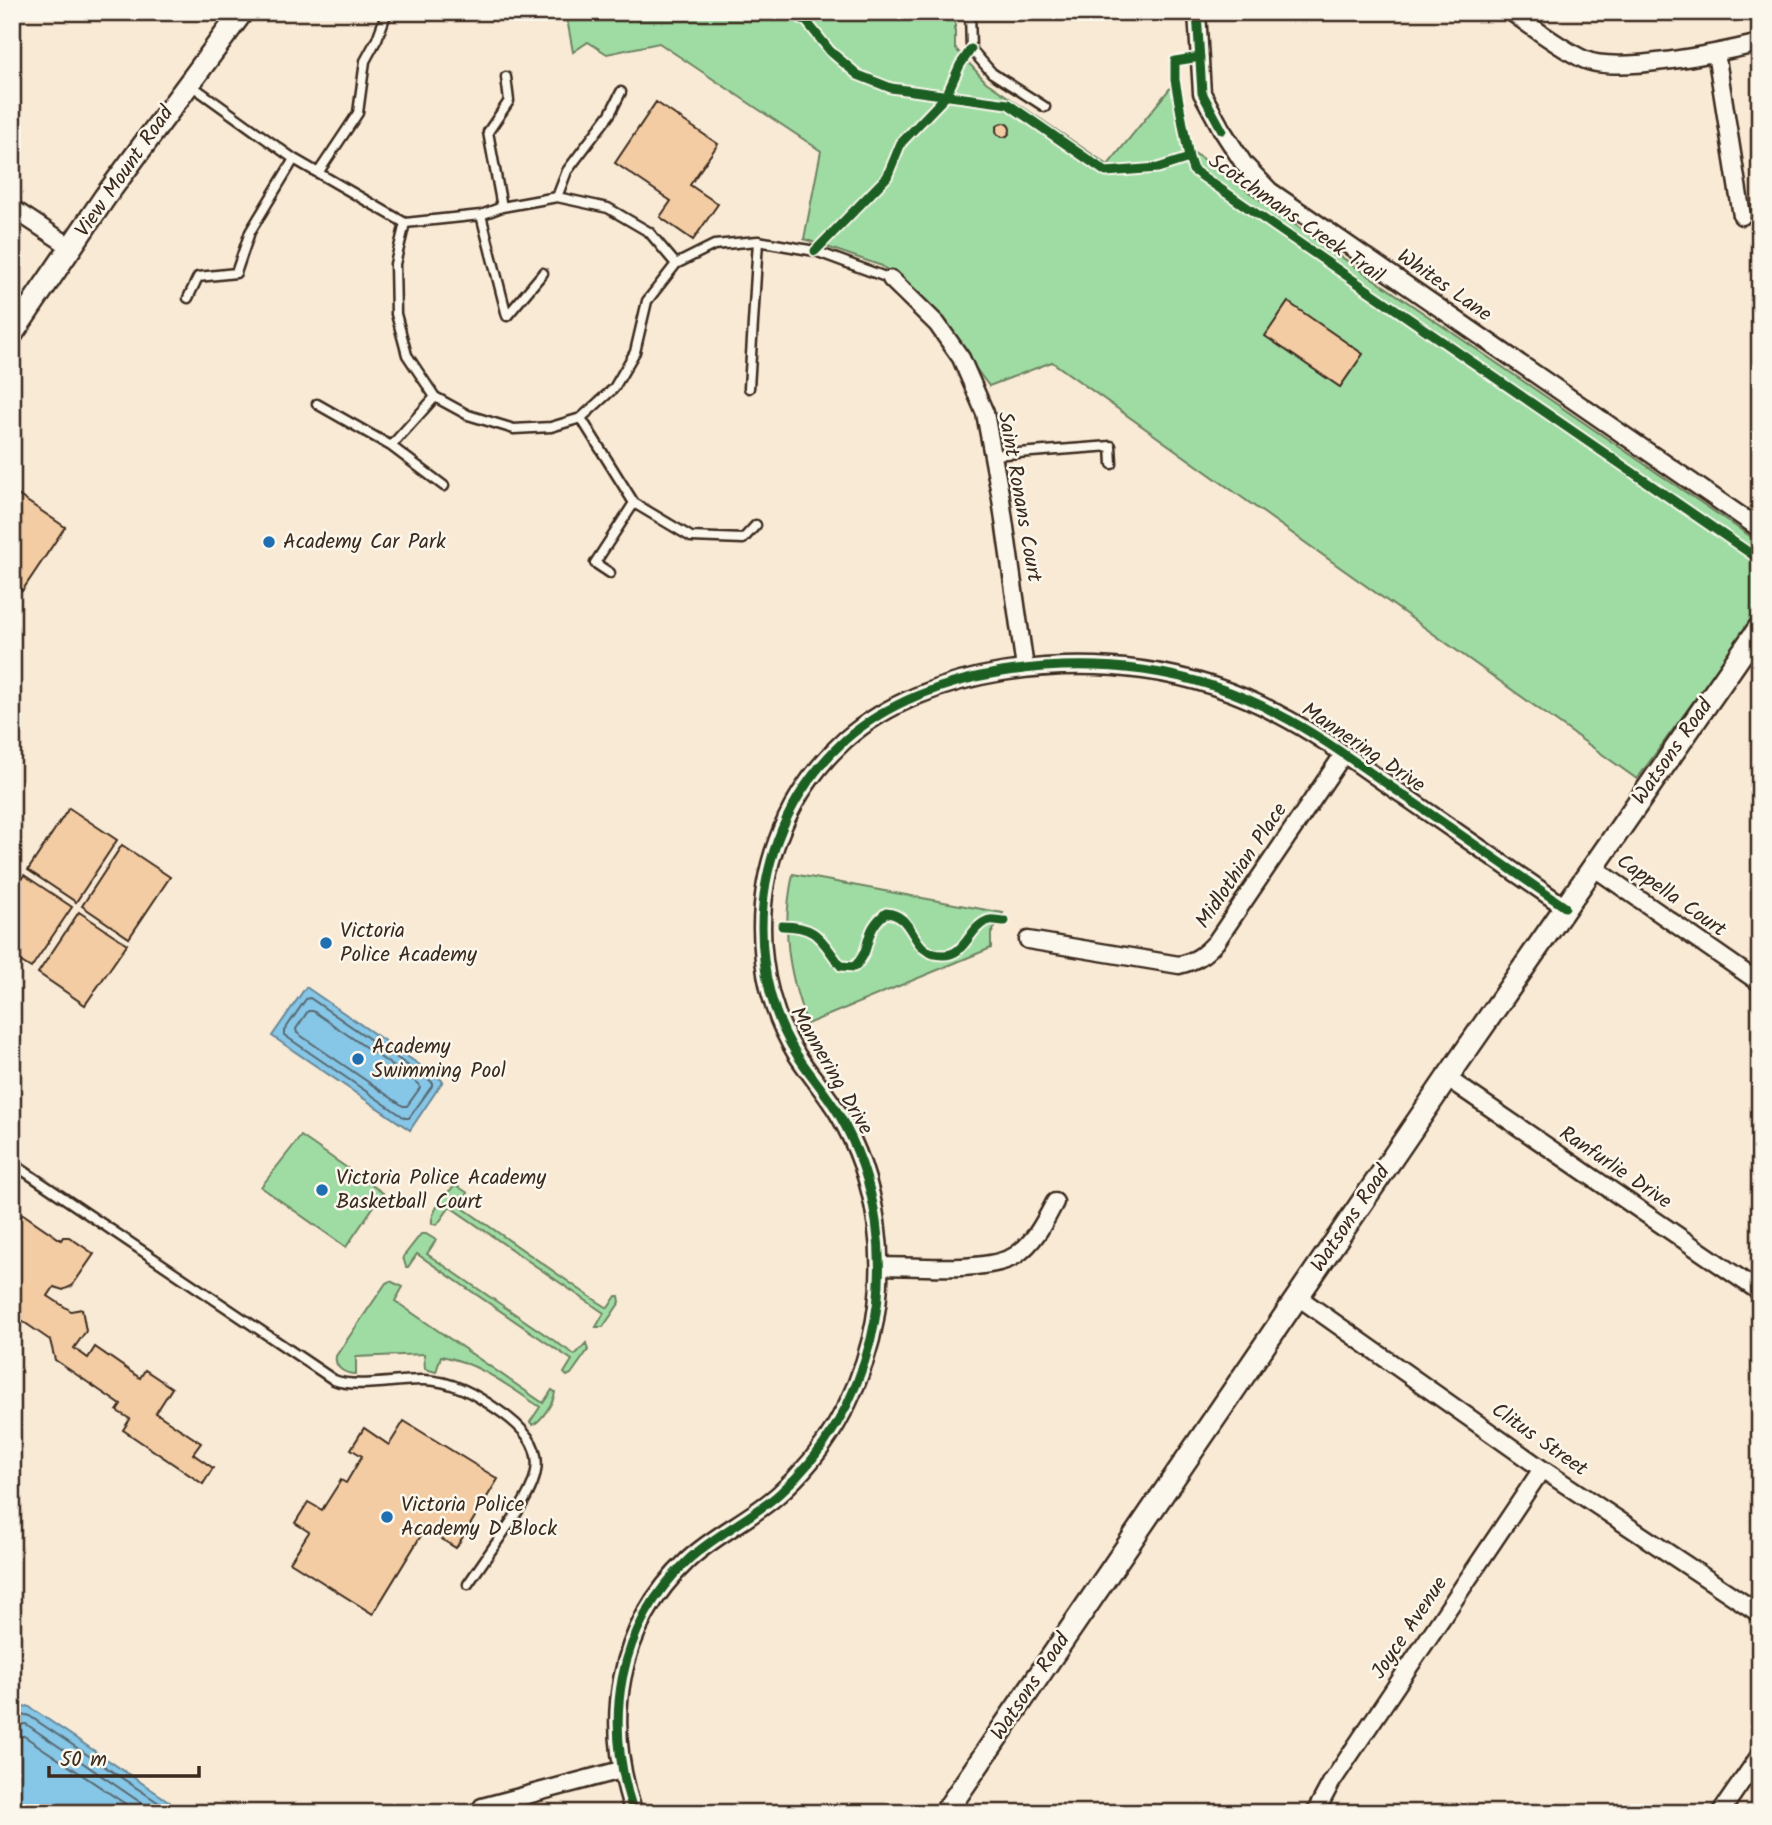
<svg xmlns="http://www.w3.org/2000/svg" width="1772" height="1825" font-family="Kalam,sans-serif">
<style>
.green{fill:#9fdca4;stroke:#6d8361;stroke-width:2}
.water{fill:#86c6e7;stroke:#688897;stroke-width:2}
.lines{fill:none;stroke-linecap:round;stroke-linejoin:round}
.shore{stroke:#59686e;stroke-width:2}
.building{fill:#f3cca3;stroke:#3b2a1e;stroke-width:2}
.lane-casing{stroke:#3b2a1e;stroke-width:13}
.street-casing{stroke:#3b2a1e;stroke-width:21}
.secondary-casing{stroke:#3b2a1e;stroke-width:26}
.lane{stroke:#fbf7ec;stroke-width:8}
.street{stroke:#fbf7ec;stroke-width:16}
.secondary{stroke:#fbf7ec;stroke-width:21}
.cycleway-casing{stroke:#fbf7ec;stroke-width:13}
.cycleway{stroke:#1b5e20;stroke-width:9}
.poi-dot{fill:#1f6fb2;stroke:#fbf7ec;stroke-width:2.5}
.labels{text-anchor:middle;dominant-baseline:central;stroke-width:5;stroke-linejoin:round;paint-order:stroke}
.street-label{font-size:21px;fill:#3b2a1e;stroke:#fbf7ec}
.poi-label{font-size:21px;fill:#3b2a1e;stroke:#fbf7ec;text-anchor:start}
</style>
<rect width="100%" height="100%" fill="#f9ead6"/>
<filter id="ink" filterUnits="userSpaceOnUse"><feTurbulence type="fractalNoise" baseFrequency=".0143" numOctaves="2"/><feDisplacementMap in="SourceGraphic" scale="14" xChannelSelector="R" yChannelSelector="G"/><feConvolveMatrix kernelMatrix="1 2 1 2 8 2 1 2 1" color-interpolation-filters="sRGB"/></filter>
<g filter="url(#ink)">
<path class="green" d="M 557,12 L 955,12 L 955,48 L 986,82 L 1108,165 L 1171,87 L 1193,152 L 1318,241 L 1760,543 L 1760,610 L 1637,779 L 1052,362 L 989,386 L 925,301 L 882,266 L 804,239 L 821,151 L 659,43 L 607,54 L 588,42 L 573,52 L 567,19 Z
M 793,874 L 1003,913 L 991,934 L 991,948 L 807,1024 C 788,971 781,930 793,874 Z
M 301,1136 L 383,1193 L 346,1247 L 261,1187 Z
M 457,1186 L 468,1193 L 460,1206 L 589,1296 L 608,1308 L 616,1296 L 619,1296 L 620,1302 L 603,1327 L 596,1327 L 604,1313 L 450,1207 L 437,1225 L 432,1224 C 430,1213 447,1189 457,1186 Z
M 421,1234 L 426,1234 L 436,1240 L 427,1254 L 575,1355 L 586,1343 L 588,1350 L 571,1374 L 567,1376 L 564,1373 L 572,1360 L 417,1254 L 408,1267 L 406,1267 L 403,1257 Z
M 390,1281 L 403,1287 L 395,1301 L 543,1403 L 552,1390 L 555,1392 C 554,1402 542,1420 533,1425 L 530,1422 L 540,1407 C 508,1386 479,1363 441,1356 L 436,1372 L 425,1369 L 424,1354 L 356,1357 L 356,1374 C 345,1374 334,1368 336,1356 L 386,1283 Z"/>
<path class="water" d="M 306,987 L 443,1081 L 410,1130 L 272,1036 Z
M 28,1706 L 170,1802 L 172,1813 L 12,1813 L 12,1710 Z"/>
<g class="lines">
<path class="shore" d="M 310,998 L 432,1082 L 432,1086 L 409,1118 L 405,1118 L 284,1035 L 284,1031 L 306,999 Z
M 308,1011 L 313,1011 L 419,1084 L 420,1088 L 407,1106 L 403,1106 L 297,1033 L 296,1029 Z
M 12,1717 L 28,1715 L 162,1805 L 165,1813
M 12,1725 L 26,1724 L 156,1813
M 12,1736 L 24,1736 L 139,1813"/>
</g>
<path class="building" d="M 656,102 L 718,144 L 690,185 L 718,204 L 693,240 L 660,217 L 671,201 L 615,163 Z
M996 130a7 7 0 1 1 14 0a7 7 0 1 1-14 0Z
M 1288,302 L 1363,354 L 1340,387 L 1265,336 Z
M 12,491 L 65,527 L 22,591 L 12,584 Z
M 69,808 L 117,840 L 76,902 L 28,870 Z
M 122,845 L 170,877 L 129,938 L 82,906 Z
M 24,875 L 72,907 L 31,968 L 12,956 L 12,892 Z
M 79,912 L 127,944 L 85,1005 L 38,973 Z
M 23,1214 L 61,1240 L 63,1237 L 69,1237 L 94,1254 L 72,1286 L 63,1290 L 54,1287 L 48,1296 L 71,1311 L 82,1309 L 86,1331 L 74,1348 L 88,1358 L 95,1347 L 140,1378 L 145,1370 L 172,1388 L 156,1413 L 201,1443 L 193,1454 L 213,1468 L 203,1484 L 123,1430 L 130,1419 L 117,1411 L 121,1405 L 55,1360 L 50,1340 L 12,1314 L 12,1223 L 15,1225 Z
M 404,1421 L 498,1479 L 456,1548 L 425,1529 L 373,1614 L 290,1562 L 309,1532 L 295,1523 L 308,1502 L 322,1510 L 341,1480 L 346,1483 L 362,1456 L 351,1449 L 364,1428 L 389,1445 Z"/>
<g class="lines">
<defs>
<path id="lane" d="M 970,12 L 971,49 L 992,73 L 1045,107
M 191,85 L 294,159 L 405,223 L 481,215 L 502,207 L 557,197 L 608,208 L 649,232 L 676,264
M 318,173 L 358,113 L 365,61 L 377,39 L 387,12
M 557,197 L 567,171 L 610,114 L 621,92
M 502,207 L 488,132 L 509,101 L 506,77
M 481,215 L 507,316 L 543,273
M 405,223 L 395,264 L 396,314 L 407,355 L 435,397 L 468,415 L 514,429 L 551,427 L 581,418 L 614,388 L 635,352 L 647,301 L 676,264 L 714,245 L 758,241 L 815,251 L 891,279
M 188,298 L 198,277 L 236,273 L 250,232 L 294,159
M 749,388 L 758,241
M 317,404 L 391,446 L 444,486
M 581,418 L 634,503 L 595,563 L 610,573
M 391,446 L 435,397
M 993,455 L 1111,446 L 1112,464
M 634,503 L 691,537 L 743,539 L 756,525
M 12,1163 L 334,1380 C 355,1389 400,1379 424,1380 C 453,1381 475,1394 498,1410 C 554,1448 542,1477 508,1526 C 495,1545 482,1564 468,1584"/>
<path id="street" d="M 1197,12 L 1202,93 L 1222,130 L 1244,164 L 1270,191 L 1760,529
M 1511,12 C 1534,28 1558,47 1583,59 C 1616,75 1723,52 1760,43
M 1716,53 L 1742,216
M 12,208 L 71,247
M 891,279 L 937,324 L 961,358 L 985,413 L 1001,499 L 1025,668
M 1593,867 L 1760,983
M 1028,940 L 1179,965 C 1196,961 1204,955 1216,942 L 1343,755
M 1447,1078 L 1760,1292
M 881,1266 C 915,1266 989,1273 1016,1255 C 1035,1242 1045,1221 1055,1202
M 1298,1297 L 1542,1469 L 1760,1614
M 482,1807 L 621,1770
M 634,1813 C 603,1722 616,1628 688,1560 C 716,1534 751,1519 779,1494 C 825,1453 856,1399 871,1339 C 889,1264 878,1180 838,1113 C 826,1093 810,1075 797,1055 C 779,1026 768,995 764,960 C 754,877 783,797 845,740 C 888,702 946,681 1002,672 C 1096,657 1194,668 1278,714 C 1323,737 1364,769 1406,797 C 1459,834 1512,870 1565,907
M 1315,1813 L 1331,1783 L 1542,1469
M 1720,1813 L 1760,1755"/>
<path id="secondary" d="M 12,334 L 105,197 L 242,12
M 945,1813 L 1447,1078 L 1760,627"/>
</defs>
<use href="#lane" class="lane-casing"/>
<use href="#street" class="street-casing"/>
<use href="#secondary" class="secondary-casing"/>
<use href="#lane" class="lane"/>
<use href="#street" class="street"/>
<use href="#secondary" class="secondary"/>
<defs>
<path id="cycleway" d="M 791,12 L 807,22 L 830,51 L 858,75 L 891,88 L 1008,104 L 1106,172 L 1158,168 L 1189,158 L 1193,170 L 1760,560
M 1197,12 L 1202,93 L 1222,130
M 1189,158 L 1175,80 L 1175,61 L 1200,57
M 815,251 L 887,177 L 901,143 L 946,96 L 960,65 L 971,49
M 782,926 C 819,926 821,941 841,966 L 854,967 C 874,949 861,932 886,913 C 917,915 909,955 943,955 C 967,955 968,927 989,920 C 993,919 1001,921 1005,921
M 634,1813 C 603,1722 616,1628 688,1560 C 716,1534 751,1519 779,1494 C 825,1453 856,1399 871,1339 C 889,1264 878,1180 838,1113 C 826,1093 810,1075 797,1055 C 779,1026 768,995 764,960 C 754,877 783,797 845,740 C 888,702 946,681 1002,672 C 1096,657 1194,668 1278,714 C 1323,737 1364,769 1406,797 C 1459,834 1512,870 1565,907"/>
</defs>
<use href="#cycleway" class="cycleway-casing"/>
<use href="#cycleway" class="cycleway"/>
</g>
</g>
<g class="poi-dot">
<circle cx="269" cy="542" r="7"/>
<circle cx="326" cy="943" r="7"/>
<circle cx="358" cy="1059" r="7"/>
<circle cx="322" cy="1190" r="7"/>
<circle cx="387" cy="1517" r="7"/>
</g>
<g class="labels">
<g class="street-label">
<text transform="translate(125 172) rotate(-55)">View Mount Road</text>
<text transform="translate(1296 219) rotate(35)">Scotchmans Creek Trail</text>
<text transform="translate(1444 286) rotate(35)">Whites Lane</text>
<text transform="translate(1019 497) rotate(80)">Saint Ronans Court</text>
<text transform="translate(1363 748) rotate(34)">Mannering Drive</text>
<text transform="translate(1673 752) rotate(-55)">Watsons Road</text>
<text transform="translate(1242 866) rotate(-56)">Midlothian Place</text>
<text transform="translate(1671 896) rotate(35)">Cappella Court</text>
<text transform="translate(831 1071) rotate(60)">Mannering Drive</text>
<text transform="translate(1615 1168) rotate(34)">Ranfurlie Drive</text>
<text transform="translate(1351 1219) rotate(-56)">Watsons Road</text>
<text transform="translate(1539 1440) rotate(35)">Clitus Street</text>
<text transform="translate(1410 1628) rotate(-56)">Joyce Avenue</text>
<text transform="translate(1031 1687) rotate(-56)">Watsons Road</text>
</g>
<g class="poi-label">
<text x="283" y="542">Academy Car Park</text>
<text x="340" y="931">Victoria<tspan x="340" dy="24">Police Academy</tspan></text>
<text x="372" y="1047">Academy<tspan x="372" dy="24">Swimming Pool</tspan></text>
<text x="336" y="1178">Victoria Police Academy<tspan x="336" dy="24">Basketball Court</tspan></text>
<text x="401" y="1505">Victoria Police<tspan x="401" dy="24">Academy D Block</tspan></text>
</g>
</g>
<rect width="1772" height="1825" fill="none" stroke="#fbf7ec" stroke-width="42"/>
<rect x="21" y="21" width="1730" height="1783" fill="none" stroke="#3b2a1e" stroke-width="2.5" filter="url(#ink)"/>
<path d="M49 1766v10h150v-10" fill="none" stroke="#3b2a1e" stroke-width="3.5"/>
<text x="60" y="1766" font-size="21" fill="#3b2a1e" stroke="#fbf7ec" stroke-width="5" paint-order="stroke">50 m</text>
</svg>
